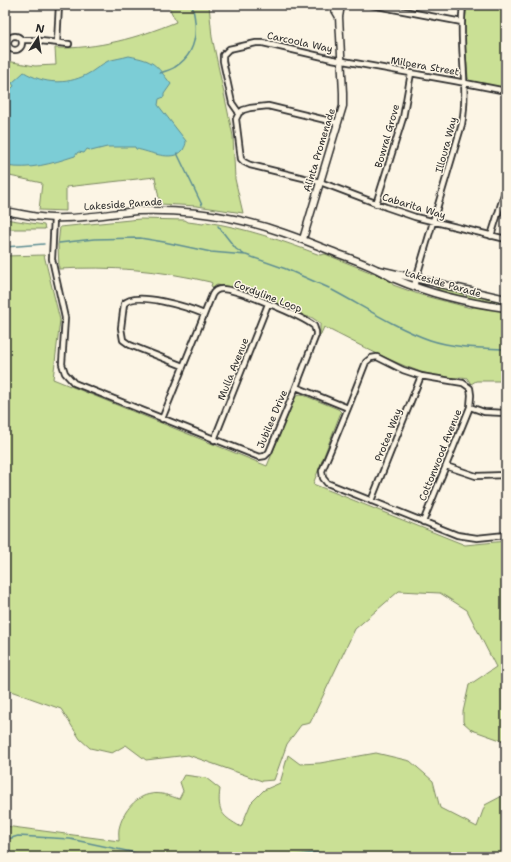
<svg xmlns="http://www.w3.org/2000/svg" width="511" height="862" font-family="'Shantell Sans',sans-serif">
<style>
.green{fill:#cae095;stroke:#7a8660}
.water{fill:#7ccdd6;stroke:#5c8c92}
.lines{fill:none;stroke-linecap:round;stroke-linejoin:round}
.stream{stroke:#5c8c92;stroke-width:1.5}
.street-casing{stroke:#2b2b2b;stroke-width:8}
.secondary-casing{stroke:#2b2b2b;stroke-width:9}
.street{stroke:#fcf5e5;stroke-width:4.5}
.secondary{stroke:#fcf5e5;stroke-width:6}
.labels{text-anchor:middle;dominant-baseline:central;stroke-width:3;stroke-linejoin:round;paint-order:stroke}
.street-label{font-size:10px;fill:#2b2b2b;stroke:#fcf5e5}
</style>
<rect width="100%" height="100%" fill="#fcf5e5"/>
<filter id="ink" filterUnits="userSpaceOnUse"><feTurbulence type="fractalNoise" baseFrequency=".025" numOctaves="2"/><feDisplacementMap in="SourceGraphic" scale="8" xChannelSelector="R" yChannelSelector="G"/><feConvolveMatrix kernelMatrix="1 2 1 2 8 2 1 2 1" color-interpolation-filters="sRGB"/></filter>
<g filter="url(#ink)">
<path class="green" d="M 168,5 L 209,5 L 212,37 L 233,136 L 235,179 L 243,213 L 197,206 L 160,204 L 155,177 L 66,187 L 66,211 L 39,210 L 42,183 L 5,175 L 5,62 L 7,61 L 35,66 L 56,65 L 55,48 C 98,49 137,38 176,22 Z
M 467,5 L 506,5 L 506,88 L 470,81 L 468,78 L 464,30 Z
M 5,219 L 44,225 L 45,229 L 5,229 Z
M 140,219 L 185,220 L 188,222 L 203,224 L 206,222 C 246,228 283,241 320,255 L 325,254 L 390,280 L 393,285 L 421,295 L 471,308 L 476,306 L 506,311 L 506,381 L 476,381 L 471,384 L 467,378 C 461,376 456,378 449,379 C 445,379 438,377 434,376 C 395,365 360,345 324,327 L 320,336 L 320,323 L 311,317 L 303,317 L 267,300 L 223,286 L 217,285 L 213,287 L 211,286 L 212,283 L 210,282 C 161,270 111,266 59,269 L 58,245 L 60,227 Z
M 44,255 L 60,320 L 53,379 L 267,466 L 295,397 L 297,395 L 301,394 L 338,409 L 341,412 L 313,484 L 465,545 L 506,541 L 506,742 L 472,730 L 463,722 L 463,712 L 469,685 L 496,667 L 467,610 L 440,593 L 399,591 L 355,629 L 310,723 L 301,725 L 287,744 L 274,780 L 262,781 L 188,755 L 146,760 L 126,745 L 112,753 L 90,748 L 80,739 L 61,709 L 5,689 L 5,256 Z
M 435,285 L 464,292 L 463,297 L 444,293 L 435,287 Z
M 467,292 L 506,302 L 506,306 L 466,298 Z
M 376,753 L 410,761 L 433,781 L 440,808 L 477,827 L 485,805 L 504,795 L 506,792 L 506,857 L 5,857 L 5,826 L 119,841 C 119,836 118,830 120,825 C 124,811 136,796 151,794 C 160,792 171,796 179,799 L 183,791 L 180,782 L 184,775 L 206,778 L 220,789 C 217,812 222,816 241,827 L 251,803 L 264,790 L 280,783 L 288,755 L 300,764 L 320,763 Z"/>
<path class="water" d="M 129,56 C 155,61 155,64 171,84 L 164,94 L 164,97 L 159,99 L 158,105 L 186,141 C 186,145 185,146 183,150 C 172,163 149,151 136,149 L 135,147 L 107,147 L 91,151 L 90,150 L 87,149 L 84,153 L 78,152 L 75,156 C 50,164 31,170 5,166 L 5,89 L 9,91 L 14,86 L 12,83 L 24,72 C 44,84 66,85 86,75 C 94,71 100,65 108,61 C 114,59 122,58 129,56 Z"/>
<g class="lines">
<path class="stream" d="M 160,73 C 165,71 171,70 175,67 C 198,53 198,28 192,5
M 177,153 L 202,205
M 218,226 L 236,249 L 245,255
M 59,243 L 94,239 L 140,238 L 164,242 L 211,252 L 246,255 L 286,269 L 329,288
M 5,247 L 44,244
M 332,290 C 364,307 396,328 430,340 C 454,348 481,348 506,349
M 5,840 L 18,836 L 70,839 L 155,857
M 287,857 L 314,853 L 381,857"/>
<defs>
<path id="street" d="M 372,5 L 462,22
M8 43a7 7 0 1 1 14 0a7 7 0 1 1-14 0Z
M 22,40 L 31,40 L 69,44
M 57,43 L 59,5
M 239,113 L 232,103 L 223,61 L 223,55 L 229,49 L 256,43 L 263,43 L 332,59 L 455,81 L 506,91
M 338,123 L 268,106 L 250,108 L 243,110 L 239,113 L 236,119 L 241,159 L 244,162 L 250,165 L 320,182 L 386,207 L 415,217 L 506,239
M 376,204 L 403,118 L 411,73
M 54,218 L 52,259 L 65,318 L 62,364 L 65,373 L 74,383 L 259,457 L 265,456 L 269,452 L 296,387 L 348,408 L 322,471 L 323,478 L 327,483 L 457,535 L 477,538 L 506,535
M 491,236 L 506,188
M 414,286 L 462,124 C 469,84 458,44 463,5
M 183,366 L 130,345 L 123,340 L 121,328 L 124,304 C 135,290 190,308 204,314
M 470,407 L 484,412 L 506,413
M 348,408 L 366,362 L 371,358 L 377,357 L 403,370 L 421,376 L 463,383 L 470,388 L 471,395 L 470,407 L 423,522
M 162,419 L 212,295 C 214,291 217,289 222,289 C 237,289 302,316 314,326 L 316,332 L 316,335 L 296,387
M 214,440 L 268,304
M 446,466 L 476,476 L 506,475
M 371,501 L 421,376"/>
<path id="secondary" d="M 332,5 L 339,17
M 5,211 C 25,215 45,219 65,218 C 89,218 113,213 137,211 C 170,210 202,212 234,219 C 268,226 299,238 331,251 C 346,257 362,262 376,269 C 383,272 388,276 395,279 C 430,294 469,303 506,308
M 303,239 L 343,106 L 343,93 L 339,17 L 341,5
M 379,270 L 506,299"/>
</defs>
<use href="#street" class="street-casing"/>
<use href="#secondary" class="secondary-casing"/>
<use href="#street" class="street"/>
<use href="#secondary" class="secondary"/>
</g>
</g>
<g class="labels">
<g class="street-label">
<text transform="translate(300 42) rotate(12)">Carcoola Way</text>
<text transform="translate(425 66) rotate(10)">Milpera Street</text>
<text transform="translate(387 136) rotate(-74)">Bowral Grove</text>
<text transform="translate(446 145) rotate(-75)">Illoura Way</text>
<text transform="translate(319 150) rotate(-73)">Alinta Promenade</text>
<text transform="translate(123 204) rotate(-4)">Lakeside Parade</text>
<text transform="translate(414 206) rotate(17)">Cabarita Way</text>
<text transform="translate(443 283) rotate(16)">Lakeside Parade</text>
<text transform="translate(268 296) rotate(21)">Cordyline Loop</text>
<text transform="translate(233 369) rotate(-68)">Mulla Avenue</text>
<text transform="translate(272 419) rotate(-67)">Jubilee Drive</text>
<text transform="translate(388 435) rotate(-68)">Protea Way</text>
<text transform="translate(440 455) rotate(-68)">Cottonwood Avenue</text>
</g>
</g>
<rect width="511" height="862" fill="none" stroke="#fcf5e5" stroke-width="20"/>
<rect x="10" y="10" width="491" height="842" fill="none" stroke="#2b2b2b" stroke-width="1.5" filter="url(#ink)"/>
<g transform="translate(38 38) rotate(12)" stroke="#fcf5e5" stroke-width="3" paint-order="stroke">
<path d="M0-3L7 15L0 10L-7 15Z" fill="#2b2b2b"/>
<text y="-6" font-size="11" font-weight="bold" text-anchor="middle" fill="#2b2b2b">N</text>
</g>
</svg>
